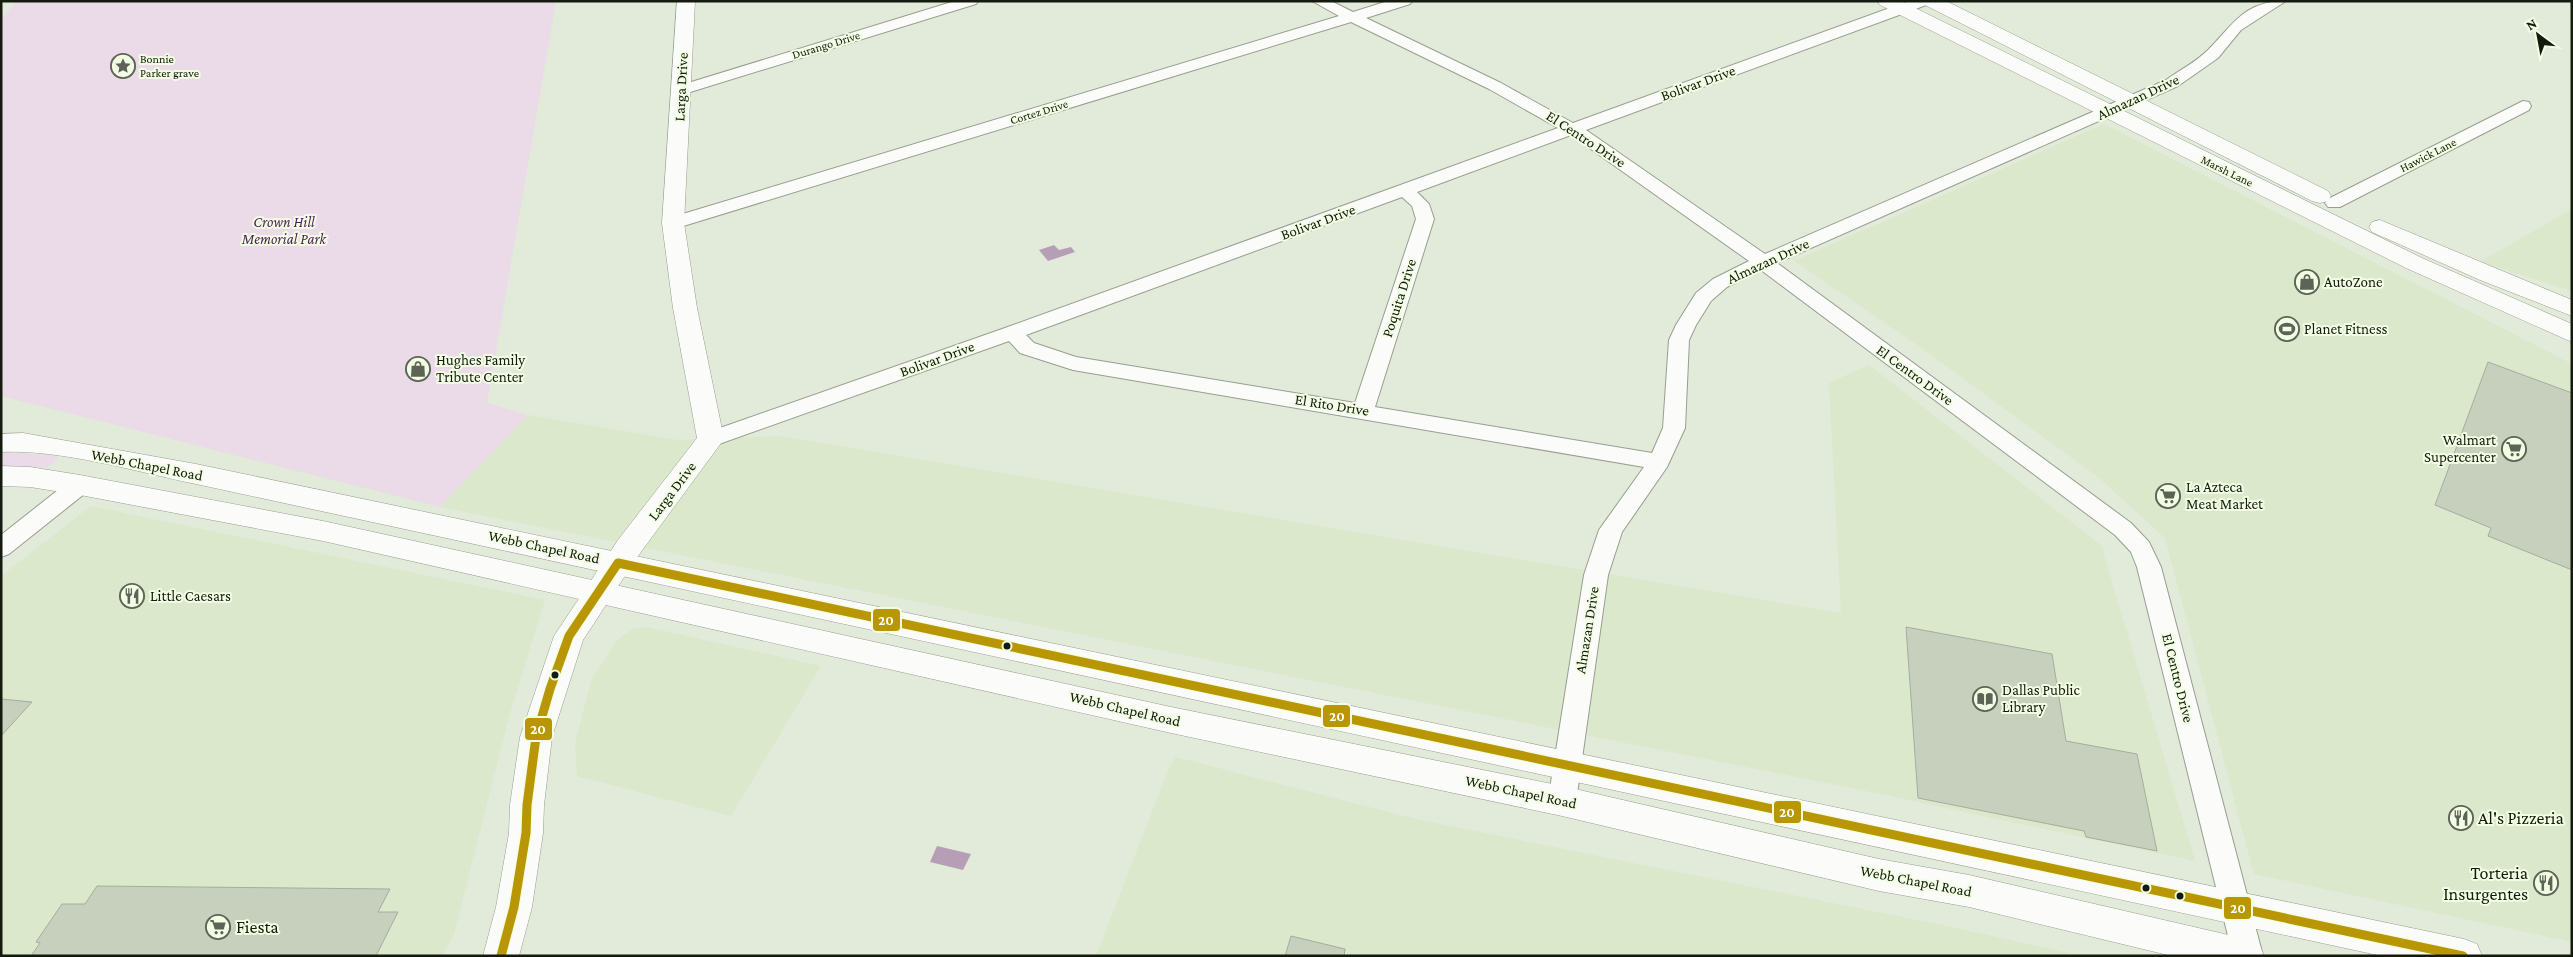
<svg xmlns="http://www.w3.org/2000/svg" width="2573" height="957" font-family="'Crimson Pro',serif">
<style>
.built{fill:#dbe8cb}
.green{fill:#ebdae8}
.water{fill:#b79eb7}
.building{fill:#c7cfbd;stroke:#a7ac9f}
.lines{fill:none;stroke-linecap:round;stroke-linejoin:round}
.minor-casing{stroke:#979e90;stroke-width:2}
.tertiary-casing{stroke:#979e90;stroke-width:1}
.secondary-casing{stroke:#979e90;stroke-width:1}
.minor{fill:#fbfcf9;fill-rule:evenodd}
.tertiary{fill:#fbfcf9;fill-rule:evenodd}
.secondary{fill:#fbfcf9;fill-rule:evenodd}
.bus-1-casing{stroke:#f2fee3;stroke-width:12}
.bus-1{stroke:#b99704;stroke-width:9}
.bus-dot{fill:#151a0f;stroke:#f2fee3;stroke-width:2}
.labels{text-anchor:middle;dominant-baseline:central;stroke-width:4;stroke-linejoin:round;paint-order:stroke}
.far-street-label{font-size:12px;fill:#151a0f;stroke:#f2fee3}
.far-poi-label{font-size:12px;fill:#151a0f;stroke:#f2fee3;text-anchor:start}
.street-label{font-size:15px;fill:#151a0f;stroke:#f2fee3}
.park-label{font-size:15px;font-style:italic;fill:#4e1d54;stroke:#f2fee3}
.poi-label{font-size:15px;fill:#151a0f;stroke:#f2fee3;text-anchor:start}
.near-poi-label{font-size:18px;fill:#151a0f;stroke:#f2fee3;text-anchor:start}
.line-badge{stroke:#f2fee3;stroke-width:2}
.badge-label{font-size:14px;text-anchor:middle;font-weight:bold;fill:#fff}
</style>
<rect width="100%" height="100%" fill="#e2ead9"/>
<path class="built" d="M 2104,124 L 2572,364 L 2572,942 L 2254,874 L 2165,538 L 2098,477 L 1913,342 L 1794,261 Z
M 2572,209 L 2572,291 L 2480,262 Z
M 1869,365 L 2101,545 L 2195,861 L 1852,788 L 440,507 L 528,415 L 678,440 L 780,436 L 1841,613 L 1829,383 Z
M 91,506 L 545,600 L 510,713 L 454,934 L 442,956 L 1,956 L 1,576 Z
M 647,627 L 821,666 L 731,816 L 577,776 L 575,744 L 591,681 L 618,639 L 633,629 Z
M 1175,757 L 1420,820 L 1947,926 L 2083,956 L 1096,956 L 1165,778 Z"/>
<path class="green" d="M 17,1 L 556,1 L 487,403 L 528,415 L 440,507 L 1,396 L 1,20 Z
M 1,452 L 53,455 L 59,457 L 48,467 L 1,466 Z"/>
<path class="water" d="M 1054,245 L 1059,250 L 1071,247 L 1075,252 L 1048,261 L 1039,250 Z
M 937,846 L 971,854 L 963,870 L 930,862 Z"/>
<path class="building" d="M 2488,362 L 2572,393 L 2572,570 L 2488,536 L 2491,528 L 2435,505 Z
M 1906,627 L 2052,654 L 2066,741 L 2137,754 L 2157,851 L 2086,837 L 2084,831 L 1918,798 Z
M 1,699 L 32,702 L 1,736 Z
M 97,886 L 390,889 L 378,912 L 398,912 L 376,956 L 31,956 L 40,943 L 36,942 L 62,904 L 85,904 Z
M 1291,936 L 1345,949 L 1344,956 L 1285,956 Z"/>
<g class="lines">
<defs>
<path id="minor" d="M 955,1 L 978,1 L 976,4 L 687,93 L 675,93 L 673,90 L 675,87 Z
M 1312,1 L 1331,1 L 1353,12 L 1388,1 L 1412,1 L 1410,4 L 1366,18 L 1501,83 L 1573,123 L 1909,1 L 1931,1 L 1929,4 L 1586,130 L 1765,254 L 2166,80 C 2180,70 2196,62 2208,50 C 2234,24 2244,1 2286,1 L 2241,30 L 2218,58 L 2178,86 L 1777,263 L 2131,523 L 2149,542 L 2161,567 L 2263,956 L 2233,956 L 2137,567 L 2131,552 L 2115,535 L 1761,270 L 1727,287 L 1711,301 L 1696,325 L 1689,340 L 1685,428 L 1667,467 L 1622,532 L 1608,575 L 1576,801 L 1572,809 L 1562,813 L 1552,809 L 1548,801 L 1584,575 L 1599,530 L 1644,467 L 1073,370 L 1020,353 L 1009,341 L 719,444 L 711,447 L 703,444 L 700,439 L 703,434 L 1005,328 L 1558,128 L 1489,89 L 1351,22 L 680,227 L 666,227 L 664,223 L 666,219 L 1339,16 ZM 1571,135 L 1749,261 L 1713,279 L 1696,293 L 1676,325 L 1669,340 L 1663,428 L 1652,453 L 1375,407 L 1434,219 L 1429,204 L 1417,192 ZM 1402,197 L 1412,206 L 1416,219 L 1355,403 L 1076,357 L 1034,343 L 1026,335 Z
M 2523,101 L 2529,102 L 2531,106 L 2529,110 L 2340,207 L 2328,207 L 2325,203 L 2328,199 Z
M 80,477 L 88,479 L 91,485 L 88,491 L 9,554 L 1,557 L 1,535 L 72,479 Z"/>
<path id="tertiary" d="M 677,1 L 695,1 L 684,223 L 697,308 L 724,439 L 638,556 L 583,640 L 552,737 L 544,805 L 543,833 L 532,907 L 519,956 L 483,956 L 496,907 L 509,833 L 510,805 L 520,737 L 554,636 L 618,540 L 697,438 L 673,308 L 662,223 Z"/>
<path id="secondary" d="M 1877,1 L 1901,1 L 2422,258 L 2572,324 L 2572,342 L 2406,268 L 1880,5 Z
M 1922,1 L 1946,1 L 2328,191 L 2331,196 L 2328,201 L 2320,203 L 2312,201 L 1925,5 Z
M 2380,220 L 2572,300 L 2572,316 L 2480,280 L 2372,232 L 2369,227 L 2372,222 Z
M 23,433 L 196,464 L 2464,939 L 2477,944 L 2482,956 L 2382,956 L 196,484 C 137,472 61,449 1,452 L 1,434 Z
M 1,466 L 30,467 L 80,475 L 323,521 L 1171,707 L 1562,786 L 1879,859 L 1969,875 L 2246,939 L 2259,944 L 2264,956 L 2172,956 L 1969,907 L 1879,891 L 1562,816 L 1171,733 L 323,541 L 80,495 L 30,487 L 1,486 Z"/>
</defs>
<use href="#minor" class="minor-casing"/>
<use href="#tertiary" class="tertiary-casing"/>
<use href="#secondary" class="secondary-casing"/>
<use href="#minor" class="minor"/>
<use href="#tertiary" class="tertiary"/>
<use href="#secondary" class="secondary"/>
<defs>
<path id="bus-1" d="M 501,956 L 514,907 L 526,833 L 527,805 L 536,737 L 550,689 L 569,636 L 618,563 L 2463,956"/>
</defs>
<use href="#bus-1" class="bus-1-casing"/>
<use href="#bus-1" class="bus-1"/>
</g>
<defs>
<symbol id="sight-ring" viewBox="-11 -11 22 22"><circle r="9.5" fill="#f2fee3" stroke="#5d6356" stroke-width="1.5"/><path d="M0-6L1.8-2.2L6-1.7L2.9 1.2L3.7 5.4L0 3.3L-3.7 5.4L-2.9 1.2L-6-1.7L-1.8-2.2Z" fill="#5d6356"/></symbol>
<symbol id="shop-ring" viewBox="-11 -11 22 22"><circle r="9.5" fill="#f2fee3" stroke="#5d6356" stroke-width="1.5"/><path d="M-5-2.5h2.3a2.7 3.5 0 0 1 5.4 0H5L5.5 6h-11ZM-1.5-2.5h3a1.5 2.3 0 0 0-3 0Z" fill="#5d6356"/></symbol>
<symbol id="stadium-ring" viewBox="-11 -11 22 22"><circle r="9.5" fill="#f2fee3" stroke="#5d6356" stroke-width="1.5"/><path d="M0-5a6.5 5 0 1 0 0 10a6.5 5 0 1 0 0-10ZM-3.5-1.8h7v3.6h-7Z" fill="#5d6356"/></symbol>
<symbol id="supermarket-ring" viewBox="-11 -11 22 22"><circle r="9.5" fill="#f2fee3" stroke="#5d6356" stroke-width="1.5"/><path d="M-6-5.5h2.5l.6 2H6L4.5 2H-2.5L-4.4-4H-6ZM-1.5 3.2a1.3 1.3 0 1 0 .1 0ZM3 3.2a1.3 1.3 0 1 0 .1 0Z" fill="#5d6356"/></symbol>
<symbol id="restaurant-ring" viewBox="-11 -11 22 22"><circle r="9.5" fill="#f2fee3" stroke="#5d6356" stroke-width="1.5"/><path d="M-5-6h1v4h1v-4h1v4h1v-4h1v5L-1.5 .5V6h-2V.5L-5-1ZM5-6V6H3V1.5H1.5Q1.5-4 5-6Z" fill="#5d6356"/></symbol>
<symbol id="library-ring" viewBox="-11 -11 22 22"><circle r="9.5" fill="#f2fee3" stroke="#5d6356" stroke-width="1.5"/><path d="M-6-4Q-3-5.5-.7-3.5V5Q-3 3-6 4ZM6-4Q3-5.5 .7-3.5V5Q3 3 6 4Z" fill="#5d6356"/></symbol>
</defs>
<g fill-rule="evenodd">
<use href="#sight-ring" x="109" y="52" width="28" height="28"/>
<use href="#shop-ring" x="2293" y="268" width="28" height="28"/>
<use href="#stadium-ring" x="2273" y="315" width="28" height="28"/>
<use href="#shop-ring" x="404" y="355" width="28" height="28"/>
<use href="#supermarket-ring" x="2500" y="435" width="28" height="28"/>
<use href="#supermarket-ring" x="2154" y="482" width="28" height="28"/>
<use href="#restaurant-ring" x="118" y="582" width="28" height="28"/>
<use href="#library-ring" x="1971" y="685" width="28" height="28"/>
<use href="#restaurant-ring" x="2447" y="804" width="28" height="28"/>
<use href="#restaurant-ring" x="2532" y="869" width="28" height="28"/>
<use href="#supermarket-ring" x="204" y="913" width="28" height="28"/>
</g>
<g class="bus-dot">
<circle cx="1007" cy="646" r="4.5"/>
<circle cx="555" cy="675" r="4.5"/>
<circle cx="2146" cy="888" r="4.5"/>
<circle cx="2180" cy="896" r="4.5"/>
</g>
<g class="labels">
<g class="far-street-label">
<text transform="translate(826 45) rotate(-17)">Durango Drive</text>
<text transform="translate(1039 112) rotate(-17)">Cortez Drive</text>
<text transform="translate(2428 155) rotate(-27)">Hawick Lane</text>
<text transform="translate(2227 171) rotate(26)">Marsh Lane</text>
</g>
<g class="far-poi-label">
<text x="140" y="59">Bonnie<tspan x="140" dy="14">Parker grave</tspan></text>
</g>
<g class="street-label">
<text transform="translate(1698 83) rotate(-20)">Bolivar Drive</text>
<text transform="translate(681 87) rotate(-87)">Larga Drive</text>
<text transform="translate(2138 97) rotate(-25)">Almazan Drive</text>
<text transform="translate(1586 139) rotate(33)">El Centro Drive</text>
<text transform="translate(1318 222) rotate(-20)">Bolivar Drive</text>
<text transform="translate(1768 261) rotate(-25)">Almazan Drive</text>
<text transform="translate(1399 298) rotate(-72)">Poquita Drive</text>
<text transform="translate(937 359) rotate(-20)">Bolivar Drive</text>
<text transform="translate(1915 375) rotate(36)">El Centro Drive</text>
<text transform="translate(1332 405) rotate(9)">El Rito Drive</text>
<text transform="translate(147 465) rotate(11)">Webb Chapel Road</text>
<text transform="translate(672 491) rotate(-53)">Larga Drive</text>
<text transform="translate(544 547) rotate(12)">Webb Chapel Road</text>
<text transform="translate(1587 630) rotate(-81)">Almazan Drive</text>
<text transform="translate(2178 678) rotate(76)">El Centro Drive</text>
<text transform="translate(1125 709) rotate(13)">Webb Chapel Road</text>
<text transform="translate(1521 792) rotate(12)">Webb Chapel Road</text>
<text transform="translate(1916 881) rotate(11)">Webb Chapel Road</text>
</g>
<g class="park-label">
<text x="284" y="222">Crown Hill<tspan x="284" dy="17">Memorial Park</tspan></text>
</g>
<g class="poi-label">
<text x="2324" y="282">AutoZone</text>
<text x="2304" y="329">Planet Fitness</text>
<text x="436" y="360">Hughes Family<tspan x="436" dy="17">Tribute Center</tspan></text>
<text x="2496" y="440" text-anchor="end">Walmart<tspan x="2496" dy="17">Supercenter</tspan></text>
<text x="2186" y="487">La Azteca<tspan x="2186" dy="17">Meat Market</tspan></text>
<text x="150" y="596">Little Caesars</text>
<text x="2002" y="690">Dallas Public<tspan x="2002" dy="17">Library</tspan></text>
</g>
<g class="near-poi-label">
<text x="2478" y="818">Al's Pizzeria</text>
<text x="2528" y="873" text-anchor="end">Torteria<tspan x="2528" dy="21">Insurgentes</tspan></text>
<text x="236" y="927">Fiesta</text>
</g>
</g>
<g class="line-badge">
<rect x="872" y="608" width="29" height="24" rx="5" fill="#b99704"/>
<rect x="1322" y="704" width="29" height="24" rx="5" fill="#b99704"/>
<rect x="524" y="717" width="29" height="24" rx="5" fill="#b99704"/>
<rect x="1773" y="800" width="29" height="24" rx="5" fill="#b99704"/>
<rect x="2223" y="896" width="29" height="24" rx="5" fill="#b99704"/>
</g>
<g class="badge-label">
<text x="886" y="625">20</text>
<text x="1337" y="721">20</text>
<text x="538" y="734">20</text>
<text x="1787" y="817">20</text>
<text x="2238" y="913">20</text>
</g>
<rect width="2573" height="957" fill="none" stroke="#151a0f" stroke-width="5"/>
<g transform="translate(2538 35) rotate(328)" stroke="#f2fee3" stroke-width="4" paint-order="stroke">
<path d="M0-4L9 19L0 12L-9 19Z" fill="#151a0f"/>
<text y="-8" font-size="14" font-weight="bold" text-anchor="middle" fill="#151a0f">N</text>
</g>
</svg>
